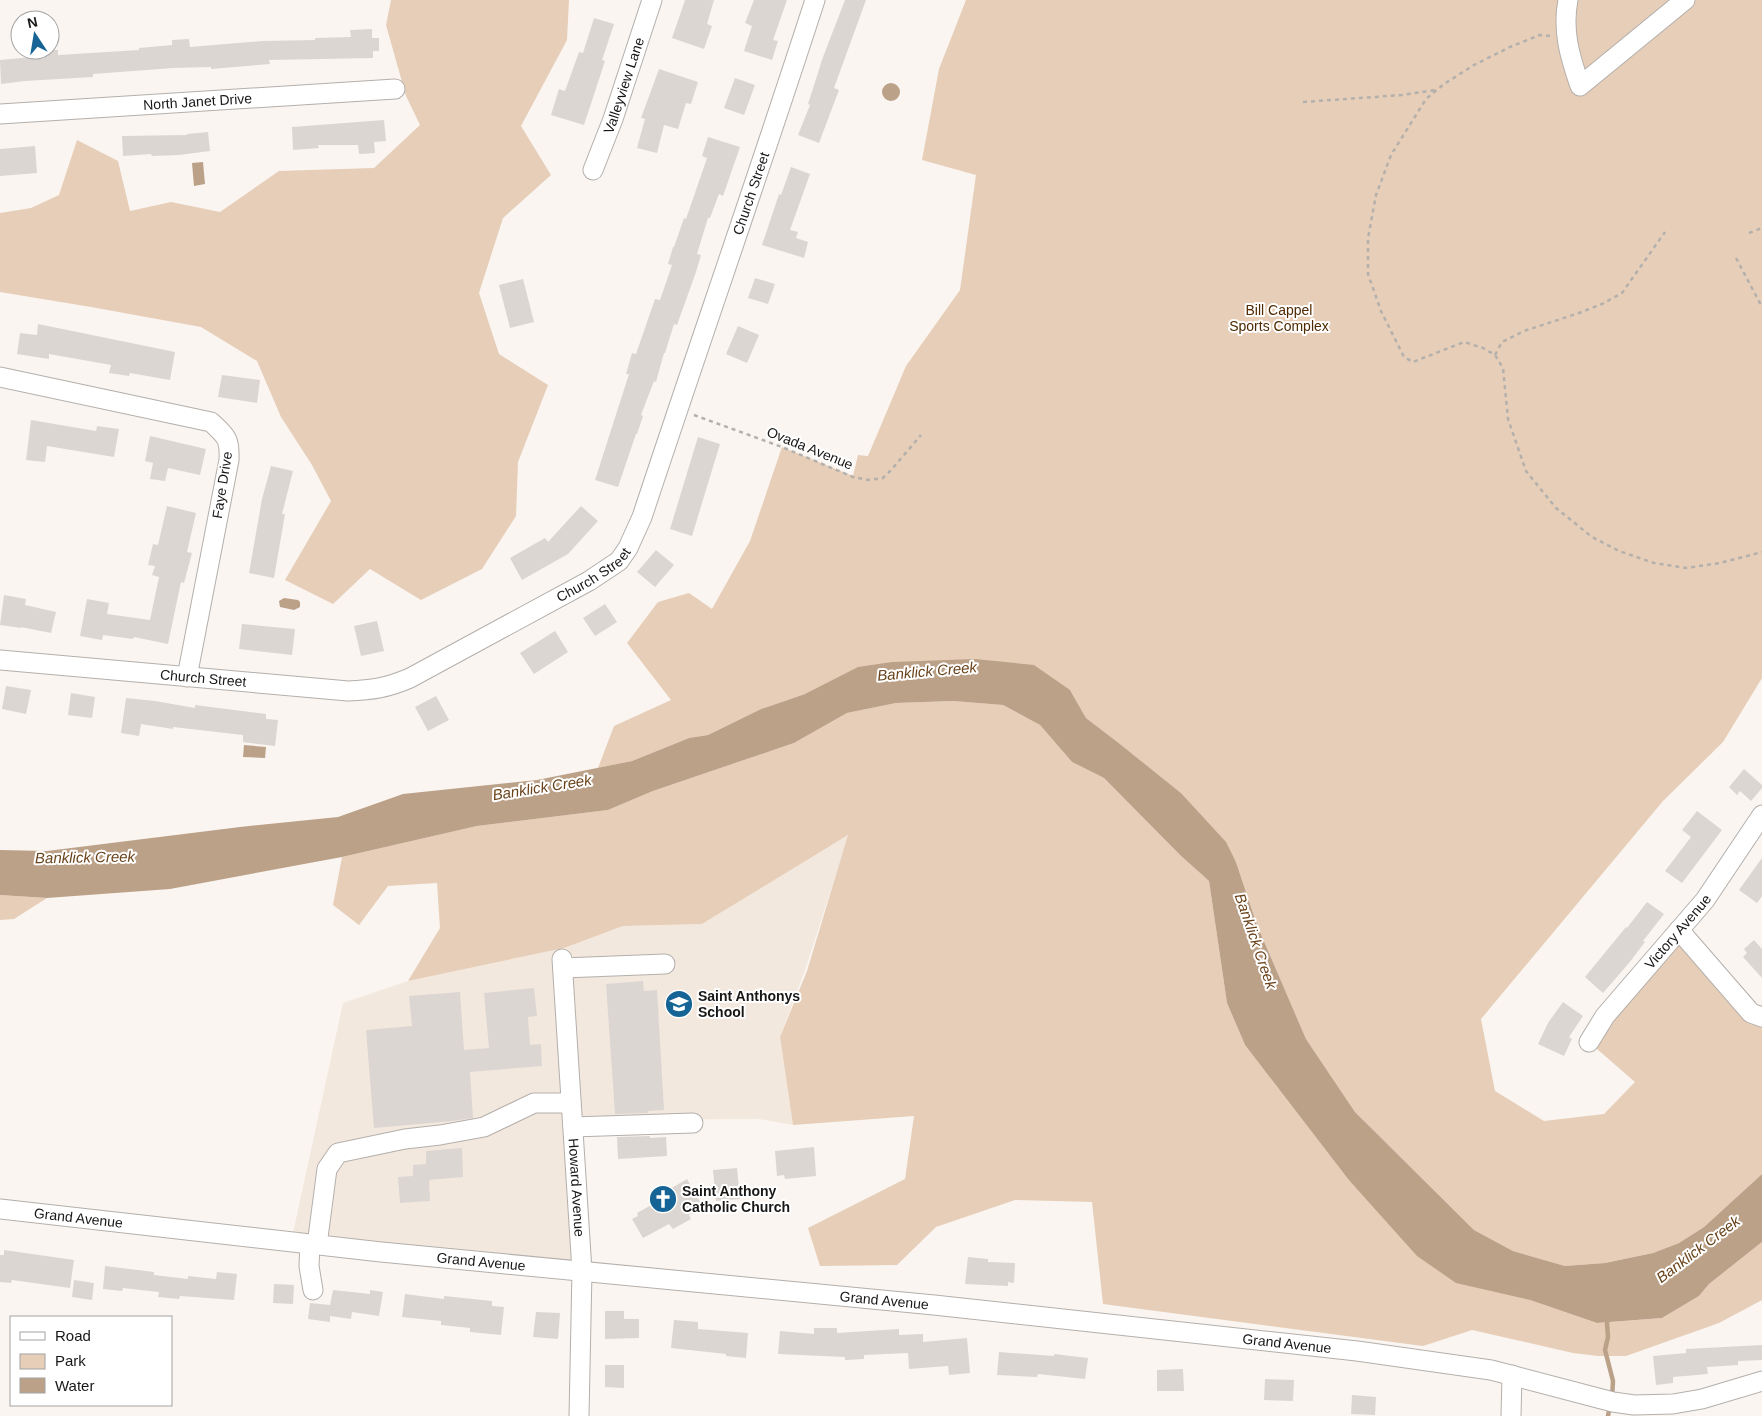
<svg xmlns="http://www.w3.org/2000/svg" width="1762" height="1416" font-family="Arial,sans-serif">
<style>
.built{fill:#f3e8de}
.green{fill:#e7ceb8}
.water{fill:#bca189}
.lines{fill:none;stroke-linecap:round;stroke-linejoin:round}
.stream{stroke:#bca189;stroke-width:4.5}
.building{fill:#dcd6d2}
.minor-casing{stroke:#b4afab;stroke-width:21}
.path{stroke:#b4b0ac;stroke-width:2.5;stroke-dasharray:4 4;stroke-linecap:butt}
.minor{stroke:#fff;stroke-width:19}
.labels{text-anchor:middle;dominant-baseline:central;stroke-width:4;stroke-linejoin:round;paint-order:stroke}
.street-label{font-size:14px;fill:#191716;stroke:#fff}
.park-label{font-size:14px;fill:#4f2a00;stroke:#fff}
.poi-label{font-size:14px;font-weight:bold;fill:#191716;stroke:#fff;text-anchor:start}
.water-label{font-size:15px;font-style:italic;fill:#6a431b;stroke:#fff}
</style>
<rect width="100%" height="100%" fill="#faf5f0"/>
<path class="built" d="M 849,834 L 805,970 L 780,1037 L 793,1125 L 759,1119 L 572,1120 L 582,1271 L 291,1242 L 343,1003 L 408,981 L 564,948 L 623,926 L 702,924 Z"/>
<path class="green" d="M 391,0 L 569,0 L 567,40 L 521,126 L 551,175 L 503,218 L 479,293 L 499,354 L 548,385 L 518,462 L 516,516 L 482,569 L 421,600 L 370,569 L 333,604 L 285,580 L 331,501 L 312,465 L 281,417 L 257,361 L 201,327 L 91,307 L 0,292 L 0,213 L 31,208 L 59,195 L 77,140 L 118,161 L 130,211 L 171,202 L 220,212 L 279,171 L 374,168 L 420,125 L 406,96 L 386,25 Z
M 966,0 L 1762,0 L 1762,678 L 1723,742 L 1663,801 L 1481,1019 L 1495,1091 L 1544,1121 L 1604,1114 L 1635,1082 L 1589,1042 L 1679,930 L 1762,1017 L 1762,1174 L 1704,1227 L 1679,1243 L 1653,1253 L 1605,1263 L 1565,1266 L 1513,1251 L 1474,1230 L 1355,1112 L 1306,1039 L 1257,925 L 1236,862 L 1225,842 L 1181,793 L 1120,744 L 1086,718 L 1070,690 L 805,694 L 761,709 L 708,735 L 689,738 L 632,761 L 598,768 L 614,726 L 671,700 L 627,643 L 658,602 L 689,593 L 712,609 L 750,541 L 782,447 L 853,476 L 858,455 L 868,456 L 906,366 L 960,290 L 976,175 L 922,160 L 939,69 Z
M 953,701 L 1003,705 L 1040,725 L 1072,762 L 1104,778 L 1180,855 L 1209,881 L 1227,1003 L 1245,1045 L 1348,1179 L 1530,1300 L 1597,1323 L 1662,1318 L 1699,1296 L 1709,1284 L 1762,1242 L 1762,1300 L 1719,1323 L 1626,1356 L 1598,1356 L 1573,1353 L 1472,1330 L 1423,1346 L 1103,1304 L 1092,1202 L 1015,1200 L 936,1227 L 897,1265 L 820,1266 L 808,1228 L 905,1179 L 914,1116 L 793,1125 L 780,1037 L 807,971 L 848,835 L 702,924 L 623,926 L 564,948 L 408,981 L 440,928 L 437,883 L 388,886 L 359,925 L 333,905 L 342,857 L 477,826 L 608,810 L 653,791 L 794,743 L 847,713 L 896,703 Z
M 0,895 L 47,898 L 14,919 L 0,920 Z"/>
<path class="water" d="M882 92a9 9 0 1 1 18 0a9 9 0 1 1-18 0Z
M 203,162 L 205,184 L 194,186 L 192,163 Z
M 284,598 L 298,600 L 300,602 L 300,607 L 294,610 L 280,607 L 279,601 Z
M 975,659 L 1034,665 L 1070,690 L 1086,718 L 1120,744 L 1181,793 L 1226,842 L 1236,862 L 1257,925 L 1306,1039 L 1355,1112 L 1474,1230 L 1513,1251 L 1565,1266 L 1605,1263 L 1653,1253 L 1679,1243 L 1704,1227 L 1762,1174 L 1762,1242 L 1709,1284 L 1699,1296 L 1662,1318 L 1597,1323 L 1530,1300 L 1456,1283 L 1417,1256 L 1348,1179 L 1245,1045 L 1227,1003 L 1209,881 L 1180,855 L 1104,778 L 1072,762 L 1040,725 L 1003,705 L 953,701 L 896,703 L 847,713 L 794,743 L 653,791 L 608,810 L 477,826 L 342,857 L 170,889 L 47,898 L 0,895 L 0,850 L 47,851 L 240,827 L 338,817 L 403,794 L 537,780 L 632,761 L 689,738 L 708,735 L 761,709 L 805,694 L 858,667 L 892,662 Z
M 244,745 L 266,747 L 265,758 L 243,757 Z"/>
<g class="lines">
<path class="stream" d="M 1607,1323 L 1608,1337 L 1605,1350 L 1613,1381 L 1612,1398
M 1608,1416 L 1610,1405"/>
</g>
<path class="building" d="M 685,0 L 714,0 L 707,24 L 712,26 L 704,49 L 672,38 Z
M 754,0 L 787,0 L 773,40 L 778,41 L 772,60 L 744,51 L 752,26 L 745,23 Z
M 845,0 L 866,0 L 834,88 L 839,90 L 819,143 L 798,135 L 810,105 L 808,104 L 823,57 Z
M 594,18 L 614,24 L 602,60 L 605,61 L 584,125 L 551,115 L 559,89 L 565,91 L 579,52 L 583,53 Z
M 372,29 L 372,38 L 379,38 L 379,51 L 373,51 L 373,58 L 269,60 L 270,64 L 211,69 L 211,67 L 173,68 L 93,74 L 93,77 L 25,81 L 1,84 L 0,60 L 44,56 L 44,50 L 58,50 L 58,55 L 139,50 L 139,48 L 172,45 L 172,40 L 189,39 L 190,47 L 263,41 L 315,40 L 315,38 L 351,37 L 350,30 Z
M 659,69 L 698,82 L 691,104 L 686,103 L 678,129 L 664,125 L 657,153 L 637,148 L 645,119 L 641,118 Z
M 735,78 L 755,85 L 744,115 L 724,108 Z
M 384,120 L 386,141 L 374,142 L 375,153 L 359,154 L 358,145 L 318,145 L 319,148 L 293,150 L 292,127 Z
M 208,132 L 210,151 L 179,155 L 152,156 L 151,154 L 123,156 L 122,136 L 187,135 L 187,134 Z
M 708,137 L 740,147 L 723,196 L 719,194 L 710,218 L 708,218 L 697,254 L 701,255 L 696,272 L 677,325 L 674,324 L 665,353 L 664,353 L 656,382 L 654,381 L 641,415 L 643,416 L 637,434 L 636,434 L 618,487 L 595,480 L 629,374 L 626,374 L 632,353 L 636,354 L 655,299 L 660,300 L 672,265 L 668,264 L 673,247 L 674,247 L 684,218 L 686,219 L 707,158 L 702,156 Z
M 35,146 L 37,173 L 0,176 L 0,149 Z
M 791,167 L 810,174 L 790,230 L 798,232 L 796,238 L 808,242 L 804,258 L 762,245 L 779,194 L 781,195 Z
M 755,278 L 775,284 L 768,304 L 748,298 Z
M 523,279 L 534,322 L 510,328 L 499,285 Z
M 38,324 L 175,352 L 170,380 L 130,373 L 129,376 L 109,373 L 111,365 L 49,354 L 49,359 L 17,354 L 20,333 L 37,335 Z
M 738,326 L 759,335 L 747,363 L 726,354 Z
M 222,375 L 260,380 L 257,403 L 218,397 Z
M 31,420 L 96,431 L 97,426 L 119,429 L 114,457 L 47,446 L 45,462 L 26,460 Z
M 150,436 L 206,449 L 200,475 L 168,468 L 165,481 L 150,479 L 153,463 L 145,461 Z
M 698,437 L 720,444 L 692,536 L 670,529 Z
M 271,466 L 293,471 L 282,514 L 285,514 L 274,578 L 249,573 L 262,499 Z
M 167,506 L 196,513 L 187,552 L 192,553 L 184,583 L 181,582 L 168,644 L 134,637 L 133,639 L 103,635 L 102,640 L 80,636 L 87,599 L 109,603 L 107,614 L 150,620 L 159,577 L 152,575 L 155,566 L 148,565 L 153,544 L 158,545 Z
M 581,506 L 598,521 L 568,554 L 522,580 L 510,558 L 545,538 L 548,542 Z
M 656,550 L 674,565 L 655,587 L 637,572 Z
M 4,595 L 26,599 L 25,605 L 56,612 L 51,633 L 21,627 L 21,628 L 0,625 Z
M 605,604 L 617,622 L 595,636 L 583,618 Z
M 377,621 L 384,651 L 361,656 L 354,626 Z
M 242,624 L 295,629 L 292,655 L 239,649 Z
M 555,631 L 568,652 L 534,674 L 520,653 Z
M 6,686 L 31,690 L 26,714 L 2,709 Z
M 71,693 L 95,697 L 92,718 L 68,715 Z
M 436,696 L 449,720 L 428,731 L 415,707 Z
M 126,698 L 155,701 L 195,708 L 195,705 L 266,714 L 266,719 L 278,720 L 275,746 L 243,742 L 243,735 L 173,727 L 173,729 L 141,724 L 139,736 L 121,733 Z
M 1744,769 L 1762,785 L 1762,788 L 1751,801 L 1740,791 L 1737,795 L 1729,787 Z
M 1697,811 L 1722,830 L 1682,883 L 1665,871 L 1691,837 L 1682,830 Z
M 1762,858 L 1762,896 L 1757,903 L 1739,890 Z
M 1647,902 L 1664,914 L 1643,941 L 1645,942 L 1629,963 L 1603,993 L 1585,977 L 1626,927 L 1627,928 Z
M 1754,940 L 1762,949 L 1762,978 L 1743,957 L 1747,953 L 1744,949 Z
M 643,981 L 644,991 L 657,990 L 664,1110 L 648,1111 L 648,1113 L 615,1114 L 606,984 Z
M 534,988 L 537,1016 L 528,1017 L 530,1045 L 541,1044 L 542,1066 L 470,1072 L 473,1118 L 453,1121 L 374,1128 L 366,1030 L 412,1026 L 409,996 L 460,992 L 464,1050 L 489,1048 L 484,993 Z
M 1563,1002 L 1583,1016 L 1569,1037 L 1572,1039 L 1564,1056 L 1538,1044 L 1548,1023 Z
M 650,1136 L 650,1138 L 666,1137 L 667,1156 L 618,1159 L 617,1137 Z
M 814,1147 L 816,1176 L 785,1179 L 784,1175 L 777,1176 L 775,1151 Z
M 462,1148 L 463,1177 L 429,1180 L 430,1201 L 400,1203 L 398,1177 L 413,1176 L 413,1165 L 426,1164 L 426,1151 Z
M 737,1168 L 740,1199 L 716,1201 L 713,1170 Z
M 687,1179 L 703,1207 L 689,1215 L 691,1219 L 673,1229 L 669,1224 L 643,1238 L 632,1219 L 638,1216 L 637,1213 L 655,1203 L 653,1199 Z
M 4,1250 L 74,1260 L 70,1288 L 12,1280 L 11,1283 L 0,1282 L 0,1255 L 4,1255 Z
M 968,1257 L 988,1259 L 988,1262 L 1015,1263 L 1014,1283 L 1008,1282 L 1008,1286 L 965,1284 Z
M 105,1266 L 154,1272 L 154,1275 L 188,1279 L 188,1276 L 216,1279 L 217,1272 L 237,1274 L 234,1300 L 180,1296 L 179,1299 L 158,1297 L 159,1292 L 123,1288 L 122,1291 L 103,1289 Z
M 74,1280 L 94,1283 L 92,1300 L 72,1297 Z
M 274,1284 L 294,1285 L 293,1304 L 273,1303 Z
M 333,1290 L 370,1294 L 370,1290 L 383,1292 L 379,1316 L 352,1312 L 351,1319 L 330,1316 L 330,1322 L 308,1319 L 310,1303 L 330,1305 Z
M 405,1294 L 444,1299 L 444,1296 L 492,1301 L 492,1306 L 504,1307 L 501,1335 L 470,1332 L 470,1328 L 441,1325 L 441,1321 L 402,1317 Z
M 605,1311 L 624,1311 L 624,1319 L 639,1319 L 639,1338 L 605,1339 Z
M 536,1312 L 560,1313 L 558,1339 L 533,1337 Z
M 674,1320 L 698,1322 L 698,1329 L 748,1333 L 746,1358 L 726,1356 L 726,1354 L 671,1348 Z
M 814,1328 L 837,1328 L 837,1333 L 899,1329 L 899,1335 L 923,1334 L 923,1342 L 967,1338 L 970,1373 L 949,1375 L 948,1366 L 909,1369 L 908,1353 L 864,1355 L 864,1359 L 845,1360 L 845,1357 L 778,1354 L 780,1331 L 814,1334 Z
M 1762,1345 L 1762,1360 L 1738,1361 L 1738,1365 L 1707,1367 L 1708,1374 L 1673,1377 L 1673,1383 L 1656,1385 L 1653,1356 L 1686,1353 L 1686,1349 Z
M 999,1352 L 1054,1356 L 1054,1354 L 1088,1358 L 1085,1379 L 1038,1374 L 1037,1377 L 997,1375 Z
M 605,1365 L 624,1365 L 624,1388 L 605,1387 Z
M 1183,1369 L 1184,1391 L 1157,1391 L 1157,1370 Z
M 1265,1379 L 1294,1380 L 1293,1401 L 1264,1400 Z
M 1352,1395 L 1376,1397 L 1375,1415 L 1351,1414 Z"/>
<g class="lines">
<defs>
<g id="minor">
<path d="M 1568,0 C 1562,31 1570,57 1580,86 L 1685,0"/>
<path id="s1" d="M 0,114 L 395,89"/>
<path id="s2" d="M 593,170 L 613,119 L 652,0"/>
<path d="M 0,377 L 211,422 C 226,436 230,438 229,460 L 187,677"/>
<path id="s3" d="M 0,660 L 348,691 C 372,690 387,688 410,678 L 589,581 L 619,561 L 628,548 L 642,517 C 699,345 759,173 815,0"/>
<path d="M 1679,930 L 1751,1013 L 1762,1017"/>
<path id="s4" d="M 562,959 L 582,1271 L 579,1416"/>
<path d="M 563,968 L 665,964"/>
<path id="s5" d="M 1589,1042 L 1605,1016 L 1705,900 L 1762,815"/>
<path d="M 573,1127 L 693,1123"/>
<path id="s6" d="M 0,1209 L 381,1252 L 934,1305 L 1357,1351 L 1491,1370 L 1613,1402 L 1634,1405 L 1673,1404 L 1702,1399 L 1762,1381"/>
<path d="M 310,1244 L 309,1266 L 313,1290"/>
<path d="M 317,1245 L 327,1169 L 338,1153 L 405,1139 L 440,1135 L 484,1127 L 534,1103 L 571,1103"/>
<path d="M 1511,1416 L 1512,1375"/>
</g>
</defs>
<use href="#minor" class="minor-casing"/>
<path class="path" d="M 1550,36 L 1540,35 L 1510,47 L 1474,65 L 1444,84 L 1426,99 L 1391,155 L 1376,195 L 1368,238 L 1368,274 L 1381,311 L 1404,357 L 1413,362 L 1464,342 L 1483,348 L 1495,355 L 1503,368 L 1508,419 L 1526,471 L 1556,508 L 1592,537 L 1619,551 L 1654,563 L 1686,568 L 1720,563 L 1762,552
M 1303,102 L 1402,95 L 1435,90
M 1749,233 L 1762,228
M 1736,258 L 1762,307
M 1495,355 L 1502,342 L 1524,331 L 1579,313 L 1602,304 L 1622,293 L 1665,232
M 694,415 L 782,447 L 853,477 L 869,480 L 883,478 L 892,469 L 921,435"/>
<use href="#minor" class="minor"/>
</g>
<defs>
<symbol id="school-disc" viewBox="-11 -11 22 22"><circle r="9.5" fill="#166496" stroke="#fff"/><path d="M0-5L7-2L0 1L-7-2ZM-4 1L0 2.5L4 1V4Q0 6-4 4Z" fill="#fff"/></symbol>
<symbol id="church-disc" viewBox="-11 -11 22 22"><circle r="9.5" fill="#166496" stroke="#fff"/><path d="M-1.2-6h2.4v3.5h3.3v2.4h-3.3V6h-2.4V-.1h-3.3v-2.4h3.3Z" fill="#fff"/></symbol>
</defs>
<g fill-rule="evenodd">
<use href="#school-disc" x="663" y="988" width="32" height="32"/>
<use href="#church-disc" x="647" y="1183" width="32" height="32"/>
</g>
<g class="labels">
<g class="street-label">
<text stroke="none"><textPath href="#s2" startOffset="90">Valleyview Lane</textPath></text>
<text stroke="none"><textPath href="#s1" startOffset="198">North Janet Drive</textPath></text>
<text stroke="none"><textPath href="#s3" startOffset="1044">Church Street</textPath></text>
<text transform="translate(810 448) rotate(22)">Ovada Avenue</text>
<text transform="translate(222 485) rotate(-81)">Faye Drive</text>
<text stroke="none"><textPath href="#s3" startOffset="624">Church Street</textPath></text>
<text stroke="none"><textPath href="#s3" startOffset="204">Church Street</textPath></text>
<text stroke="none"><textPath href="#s5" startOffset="142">Victory Avenue</textPath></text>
<text stroke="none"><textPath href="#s4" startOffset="229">Howard Avenue</textPath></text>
<text stroke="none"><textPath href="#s6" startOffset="79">Grand Avenue</textPath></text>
<text stroke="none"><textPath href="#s6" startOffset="484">Grand Avenue</textPath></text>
<text stroke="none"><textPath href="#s6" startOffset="889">Grand Avenue</textPath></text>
<text stroke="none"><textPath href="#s6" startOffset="1294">Grand Avenue</textPath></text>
</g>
<g class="park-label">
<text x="1279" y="310">Bill Cappel<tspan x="1279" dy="16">Sports Complex</tspan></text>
</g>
<g class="poi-label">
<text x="698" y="996">Saint Anthonys<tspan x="698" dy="16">School</tspan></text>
<text x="682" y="1191">Saint Anthony<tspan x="682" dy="16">Catholic Church</tspan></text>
</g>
<g class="water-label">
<text transform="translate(927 671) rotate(-5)">Banklick Creek</text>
<text transform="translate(542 787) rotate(-9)">Banklick Creek</text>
<text transform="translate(85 857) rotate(-1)">Banklick Creek</text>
<text transform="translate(1256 941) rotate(71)">Banklick Creek</text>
<text transform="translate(1698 1249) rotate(-37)">Banklick Creek</text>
</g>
</g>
<rect x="10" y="1316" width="162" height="90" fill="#ffffff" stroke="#a3a2a2"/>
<rect x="20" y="1332" width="25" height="8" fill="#ffffff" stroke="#a3a2a2"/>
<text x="55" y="1341" font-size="15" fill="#191716">Road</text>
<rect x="20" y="1354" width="25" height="15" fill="#e7ceb8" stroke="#a3a2a2"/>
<text x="55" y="1366" font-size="15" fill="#191716">Park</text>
<rect x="20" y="1378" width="25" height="15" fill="#bca189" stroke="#a3a2a2"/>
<text x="55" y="1391" font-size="15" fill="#191716">Water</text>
<g transform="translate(35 35) rotate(348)"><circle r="24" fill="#ffffff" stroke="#a3a2a2"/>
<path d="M0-4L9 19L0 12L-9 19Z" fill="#166496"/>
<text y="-8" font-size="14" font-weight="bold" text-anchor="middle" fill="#191716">N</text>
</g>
</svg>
